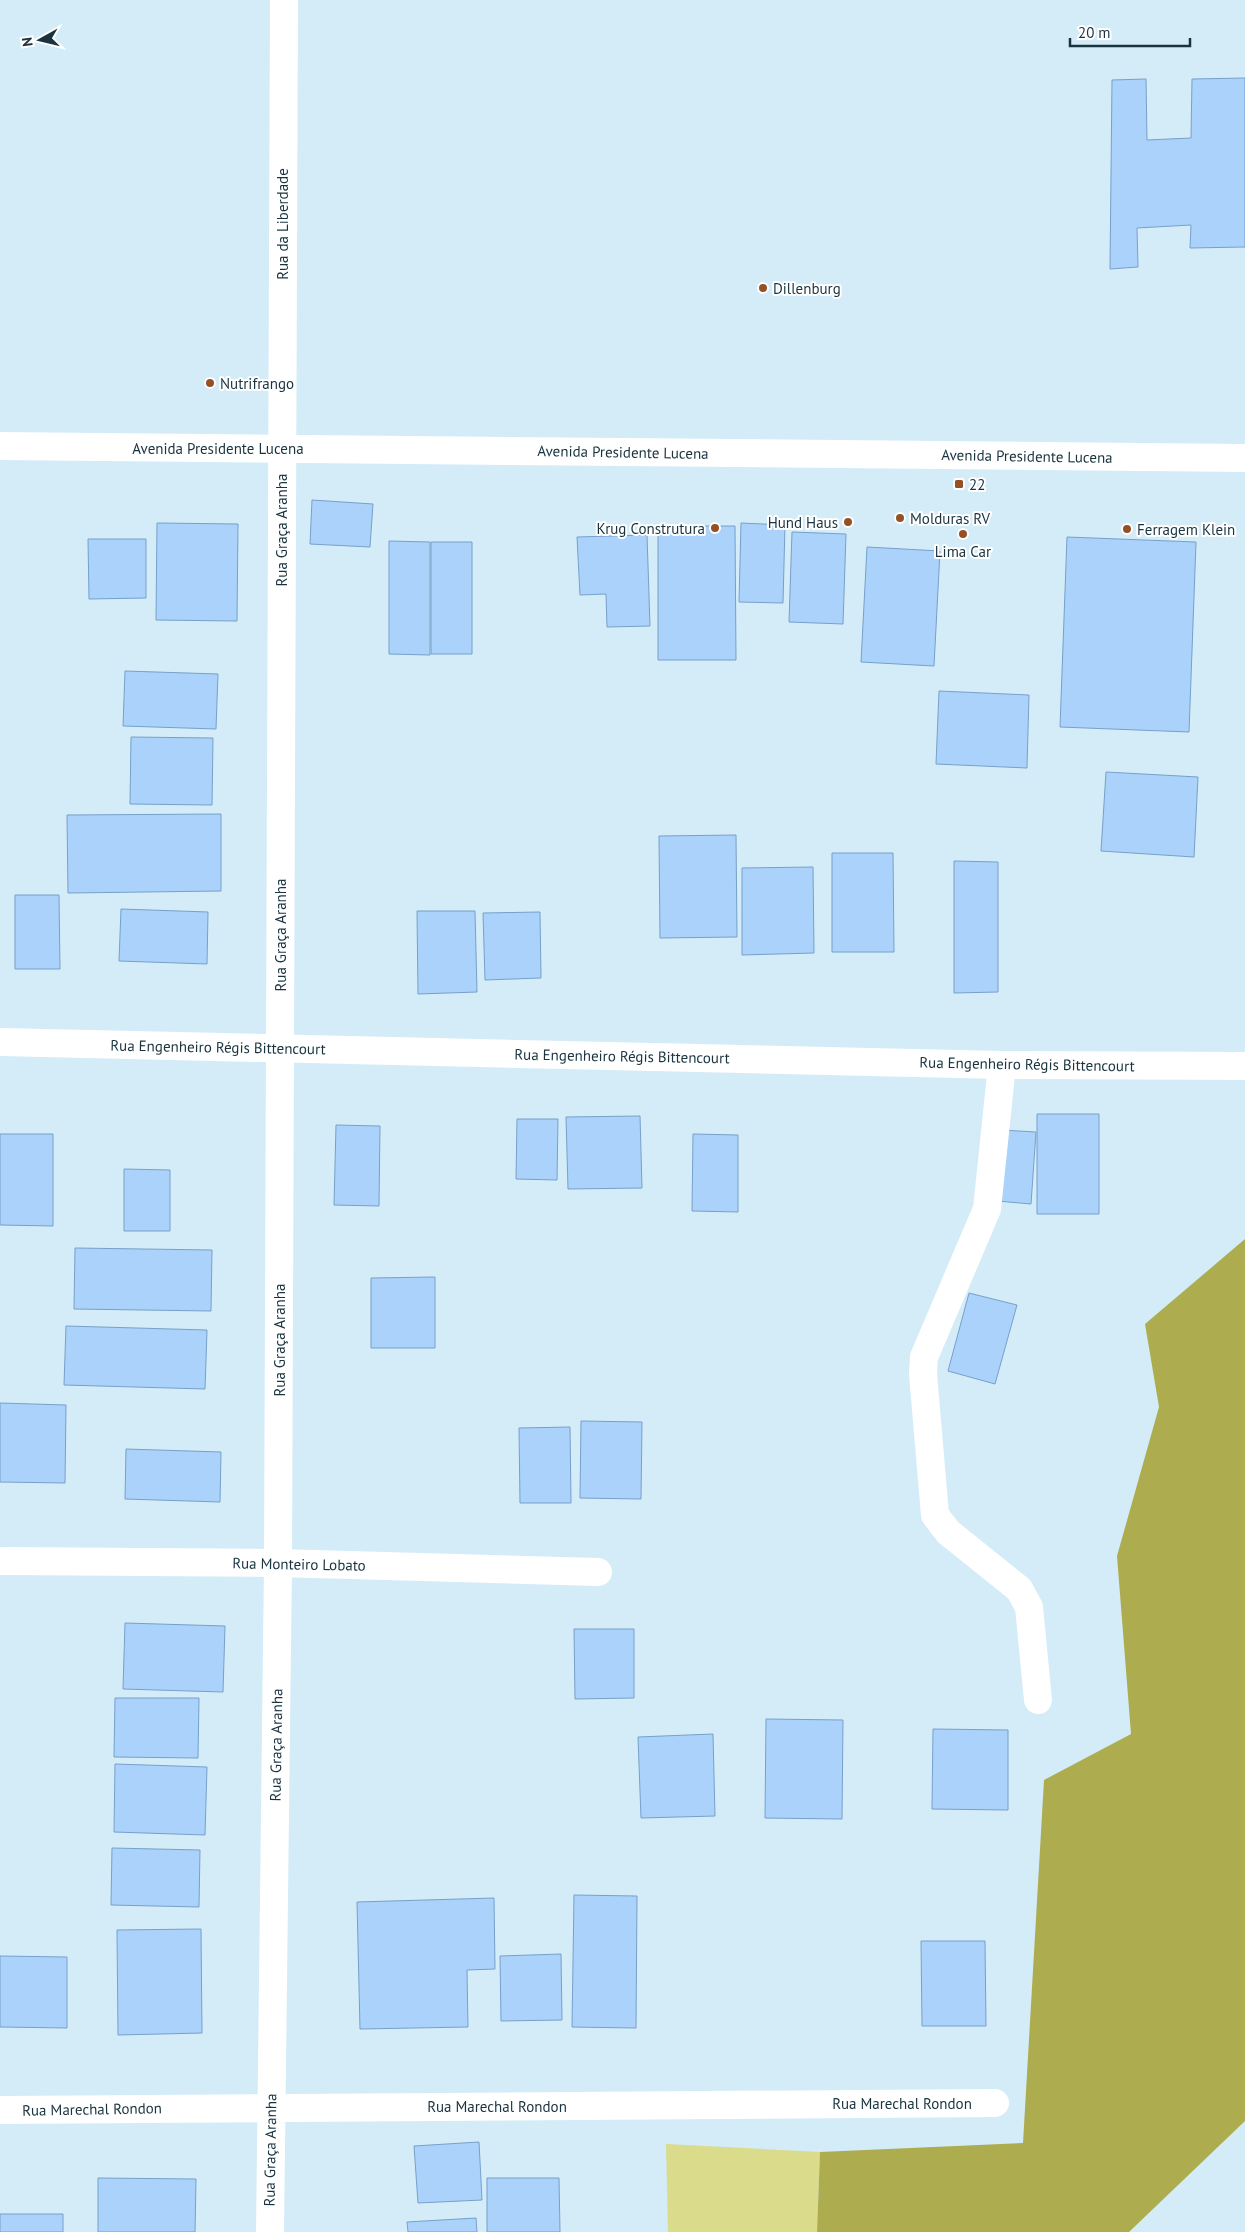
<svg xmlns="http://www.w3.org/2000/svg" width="1245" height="2232" font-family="'PT Sans',sans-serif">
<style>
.green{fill:#dadb8b}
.forest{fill:#adad4f}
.building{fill:#abd2fb;stroke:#77a0ca}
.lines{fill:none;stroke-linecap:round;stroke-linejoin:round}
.minor{stroke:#fff;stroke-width:28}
.tertiary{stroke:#fff;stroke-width:28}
.secondary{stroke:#fff;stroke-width:28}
.poi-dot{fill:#955026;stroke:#fff;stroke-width:2}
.labels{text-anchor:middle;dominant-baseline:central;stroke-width:4;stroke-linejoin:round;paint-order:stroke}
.street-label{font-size:15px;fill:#19333f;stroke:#fff}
.poi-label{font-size:15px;fill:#19333f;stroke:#fff;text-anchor:start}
</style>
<rect width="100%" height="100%" fill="#d3ecf8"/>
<path class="green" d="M 666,2144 L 820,2152 L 817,2232 L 668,2232 Z"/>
<path class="forest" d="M 1245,1239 L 1245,2121 L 1129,2232 L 817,2232 L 820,2152 L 1023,2143 L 1044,1780 L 1131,1734 L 1117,1556 L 1159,1407 L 1145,1324 Z"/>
<path class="building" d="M 1245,78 L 1245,247 L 1190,248 L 1191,225 L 1137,228 L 1138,267 L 1110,269 L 1112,80 L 1146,79 L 1147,140 L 1191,138 L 1192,79 Z
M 312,500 L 373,504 L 370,547 L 310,544 Z
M 157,523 L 238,524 L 237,621 L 156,620 Z
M 741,523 L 785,525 L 783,603 L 739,602 Z
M 658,526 L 735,526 L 736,660 L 658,660 Z
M 792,532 L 846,534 L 843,624 L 789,622 Z
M 647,535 L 650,626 L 607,627 L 606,594 L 580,595 L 577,537 Z
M 1067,537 L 1196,542 L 1189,732 L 1060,727 Z
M 88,539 L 146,539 L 146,598 L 89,599 Z
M 389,541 L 430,542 L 430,655 L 389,654 Z
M 431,542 L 472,542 L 472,654 L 431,654 Z
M 867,547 L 940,551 L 934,666 L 861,662 Z
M 125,671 L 218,674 L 216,729 L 123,726 Z
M 939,691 L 1029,695 L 1027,768 L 936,764 Z
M 131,737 L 213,738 L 212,805 L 130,804 Z
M 1106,772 L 1198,777 L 1194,857 L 1101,851 Z
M 221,814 L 221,891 L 68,893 L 67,815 Z
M 736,835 L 737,937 L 660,938 L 659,836 Z
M 832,853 L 893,853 L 894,952 L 832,952 Z
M 954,861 L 998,862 L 998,992 L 954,993 Z
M 813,867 L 814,953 L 742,955 L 742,868 Z
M 15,895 L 59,895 L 60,969 L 15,969 Z
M 121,909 L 208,912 L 207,964 L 119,961 Z
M 417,911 L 475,911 L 477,992 L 418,994 Z
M 540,912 L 541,978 L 485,980 L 483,913 Z
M 1037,1114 L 1099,1114 L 1099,1214 L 1037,1214 Z
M 640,1116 L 642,1188 L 568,1189 L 566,1117 Z
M 517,1119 L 558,1119 L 557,1180 L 516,1179 Z
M 336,1125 L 380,1126 L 379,1206 L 334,1205 Z
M 1001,1130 L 1036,1132 L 1031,1204 L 997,1201 Z
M 0,1134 L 53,1134 L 53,1226 L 0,1225 Z
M 693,1134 L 738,1135 L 738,1212 L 692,1211 Z
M 124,1169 L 170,1170 L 170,1231 L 124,1231 Z
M 75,1248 L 212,1250 L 211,1311 L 74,1309 Z
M 435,1277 L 435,1348 L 371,1348 L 371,1278 Z
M 969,1293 L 1017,1305 L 995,1384 L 948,1371 Z
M 66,1326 L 207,1330 L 205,1389 L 64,1385 Z
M 0,1403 L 66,1405 L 65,1483 L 0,1482 Z
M 581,1421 L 642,1422 L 641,1499 L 580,1498 Z
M 570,1427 L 571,1503 L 520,1503 L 519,1428 Z
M 126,1449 L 221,1452 L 220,1502 L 125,1499 Z
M 125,1623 L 225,1626 L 223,1692 L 123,1689 Z
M 574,1629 L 634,1629 L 634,1698 L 575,1699 Z
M 115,1698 L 199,1698 L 198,1758 L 114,1757 Z
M 766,1719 L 843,1720 L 842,1819 L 765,1818 Z
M 933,1729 L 1008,1730 L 1008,1810 L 932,1809 Z
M 713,1734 L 715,1816 L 641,1818 L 638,1737 Z
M 115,1764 L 207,1767 L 205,1835 L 114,1832 Z
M 112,1848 L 200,1850 L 199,1907 L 111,1905 Z
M 574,1895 L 637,1896 L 636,2028 L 572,2027 Z
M 494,1898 L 495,1969 L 467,1970 L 468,2027 L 360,2029 L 357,1902 Z
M 201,1929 L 202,2033 L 118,2035 L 117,1930 Z
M 921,1941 L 985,1941 L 986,2026 L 922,2026 Z
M 561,1954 L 562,2020 L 501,2021 L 500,1956 Z
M 0,1956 L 67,1957 L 67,2028 L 0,2027 Z
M 479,2142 L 482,2200 L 418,2203 L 414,2146 Z
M 98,2178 L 196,2179 L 195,2232 L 98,2232 Z
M 487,2178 L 559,2178 L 560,2232 L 487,2232 Z
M 0,2214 L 63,2214 L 63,2232 L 0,2232 Z
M 476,2218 L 477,2232 L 408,2232 L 407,2222 Z"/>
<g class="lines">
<path class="minor" d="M 1002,1065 L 987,1209 L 924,1357 L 923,1374 L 935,1515 L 948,1532 L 1019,1589 L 1029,1607 L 1038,1700
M 0,1561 L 278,1563 L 598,1572
M 0,2110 L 995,2103
M 270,2232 L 278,1563 L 284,0"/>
<path class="tertiary" d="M 0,1042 L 1002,1065 L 1245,1066"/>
<path class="secondary" d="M 0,446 L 1245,458"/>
</g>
<g class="poi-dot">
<circle cx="763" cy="288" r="5"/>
<circle cx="210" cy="383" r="5"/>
<rect x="954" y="479" width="10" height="10" rx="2.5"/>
<circle cx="900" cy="518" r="5"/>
<circle cx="848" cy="522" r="5"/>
<circle cx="715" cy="528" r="5"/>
<circle cx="1127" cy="529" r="5"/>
<circle cx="963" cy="534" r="5"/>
</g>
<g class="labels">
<g class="street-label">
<text transform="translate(282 224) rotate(-90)">Rua da Liberdade</text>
<text x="218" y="448">Avenida Presidente Lucena</text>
<text transform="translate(623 452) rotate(1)">Avenida Presidente Lucena</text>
<text transform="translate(1027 456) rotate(1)">Avenida Presidente Lucena</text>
<text transform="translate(281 530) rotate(-90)">Rua Graça Aranha</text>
<text transform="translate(280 935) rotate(-90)">Rua Graça Aranha</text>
<text transform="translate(218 1047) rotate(1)">Rua Engenheiro Régis Bittencourt</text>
<text transform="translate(622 1056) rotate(1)">Rua Engenheiro Régis Bittencourt</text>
<text transform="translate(1027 1064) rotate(1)">Rua Engenheiro Régis Bittencourt</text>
<text transform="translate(279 1340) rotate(-90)">Rua Graça Aranha</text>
<text transform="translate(299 1564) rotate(1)">Rua Monteiro Lobato</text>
<text transform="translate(276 1745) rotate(-89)">Rua Graça Aranha</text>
<text x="902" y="2103">Rua Marechal Rondon</text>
<text x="497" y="2106">Rua Marechal Rondon</text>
<text transform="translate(92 2109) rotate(-1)">Rua Marechal Rondon</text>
<text transform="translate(270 2150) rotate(-89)">Rua Graça Aranha</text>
</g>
<g class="poi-label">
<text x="773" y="288">Dillenburg</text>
<text x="220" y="383">Nutrifrango</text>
<text x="969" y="484">22</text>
<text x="910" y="518">Molduras RV</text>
<text x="838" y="522" text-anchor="end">Hund Haus</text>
<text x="705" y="528" text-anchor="end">Krug Construtura</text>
<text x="1137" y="529">Ferragem Klein</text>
<text x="963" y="551" text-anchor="middle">Lima Car</text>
</g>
</g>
<g transform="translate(40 40) rotate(262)" stroke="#ffffff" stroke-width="4" paint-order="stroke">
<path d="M0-4L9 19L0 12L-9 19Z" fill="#19333f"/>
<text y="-8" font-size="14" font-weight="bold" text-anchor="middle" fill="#19333f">N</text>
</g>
<path d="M1070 38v8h120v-8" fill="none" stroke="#19333f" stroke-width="2.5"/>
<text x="1078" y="38" font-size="15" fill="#19333f" stroke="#ffffff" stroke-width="4" paint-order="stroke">20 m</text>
</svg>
